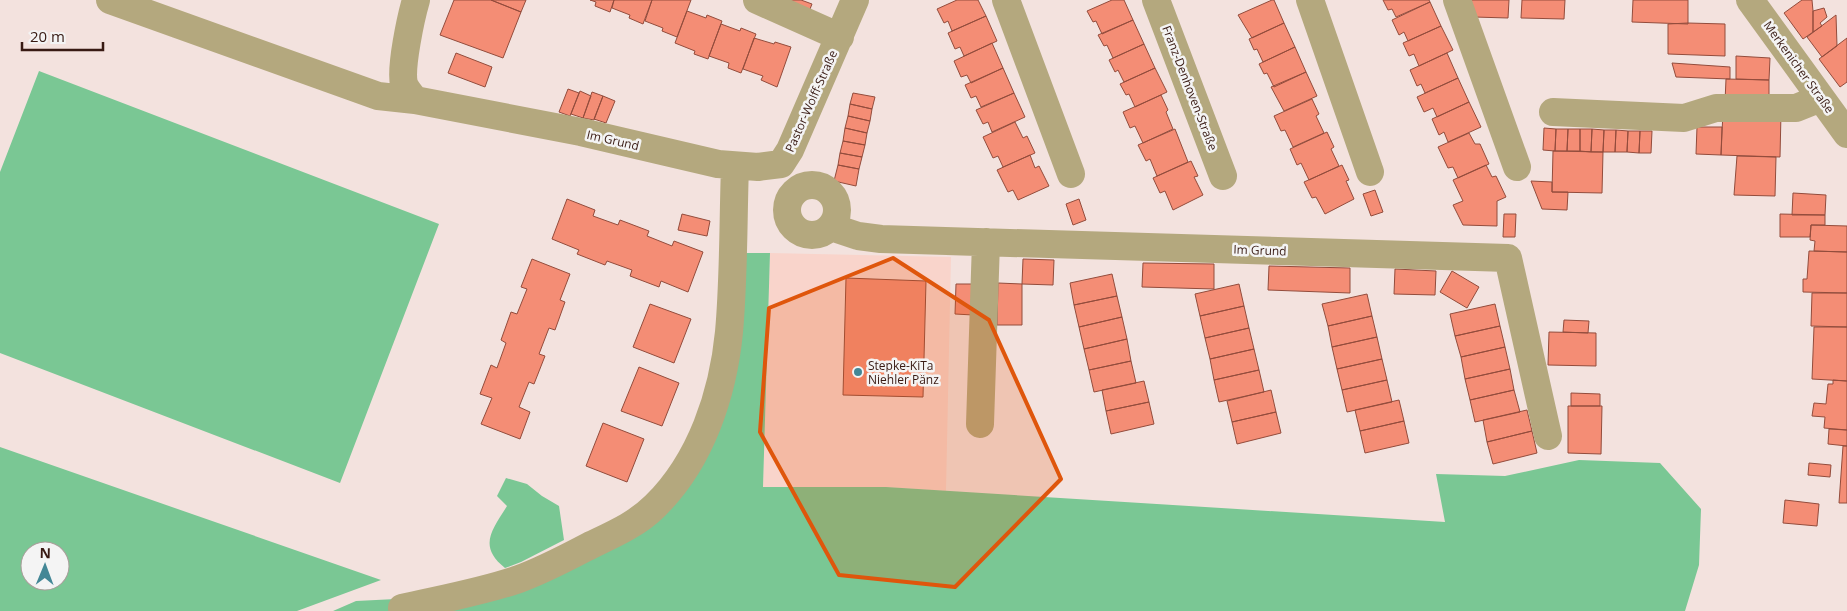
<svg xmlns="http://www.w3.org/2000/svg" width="1847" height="611" font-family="'Open Sans',sans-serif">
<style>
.built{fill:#f9d4cb}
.green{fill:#7ac794;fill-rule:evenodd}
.building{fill:#f48d75;stroke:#934c3c}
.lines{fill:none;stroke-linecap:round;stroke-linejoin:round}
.minor{stroke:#b4a87e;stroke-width:28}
.marked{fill:#df560c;fill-opacity:0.2;stroke:#df560c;stroke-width:4;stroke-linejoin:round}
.poi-dot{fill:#438796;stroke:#f4f4f4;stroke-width:2}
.labels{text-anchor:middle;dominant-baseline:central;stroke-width:5;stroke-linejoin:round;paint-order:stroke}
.street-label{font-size:12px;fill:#381a13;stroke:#f4f4f4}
.poi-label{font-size:12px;fill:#381a13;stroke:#f4f4f4;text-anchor:start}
</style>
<rect width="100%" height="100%" fill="#f3e2de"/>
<path class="built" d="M 770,253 L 951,257 L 946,491 L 886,487 L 763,487 Z"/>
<path class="green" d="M 39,71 L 439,224 L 340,483 L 0,353 L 0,172 Z
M 743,253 L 770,253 L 763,487 L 886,487 L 1445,522 L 1436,474 L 1505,476 L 1579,460 L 1660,463 L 1701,509 L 1699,565 L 1685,611 L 438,611 L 676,497 Z
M 0,447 L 381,580 L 297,611 L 0,611 ZM 30,551 L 60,551 L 60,581 L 30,581 Z
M 506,478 L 527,484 L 542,496 L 559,506 L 564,540 L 521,562 L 505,568 C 477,546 493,529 507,506 L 497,496 Z
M 396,599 L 398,611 L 333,611 L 356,601 Z"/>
<path class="building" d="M 454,0 L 491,0 L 521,12 L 503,58 L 440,35 Z
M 491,0 L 526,0 L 521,12 Z
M 590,0 L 614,0 L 610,12 L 595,6 L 596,2 Z
M 614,0 L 652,0 L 643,24 L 629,18 L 630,15 L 612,8 Z
M 652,0 L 691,0 L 677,37 L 662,31 L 663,28 L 645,21 Z
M 789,0 L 801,0 L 812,4 L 808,14 Z
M 957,0 L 978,0 L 986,16 L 952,31 L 948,21 L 944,23 L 937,9 Z
M 1112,0 L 1124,0 L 1133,20 L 1102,34 L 1096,21 L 1093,22 L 1087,11 Z
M 1272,0 L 1274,0 L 1284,23 L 1252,38 L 1238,15 Z
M 1383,0 L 1429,0 L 1430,2 L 1396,17 L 1392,9 L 1388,10 Z
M 1468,0 L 1509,0 L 1508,18 L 1474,17 Z
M 1522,0 L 1565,0 L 1564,19 L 1521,18 Z
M 1633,0 L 1688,0 L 1688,24 L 1632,22 Z
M 1802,0 L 1812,0 L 1813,11 L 1813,32 L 1803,39 L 1784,13 Z
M 1430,2 L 1441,26 L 1408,41 L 1404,32 L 1399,35 L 1392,20 Z
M 1824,8 L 1827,17 L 1820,23 L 1822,26 L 1813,32 L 1813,11 Z
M 687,11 L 706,18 L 707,15 L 722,21 L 708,59 L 694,54 L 695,51 L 675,43 Z
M 1836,15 L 1837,46 L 1822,57 L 1807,37 Z
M 986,16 L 997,41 L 964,56 L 960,47 L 955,49 L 948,33 Z
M 1133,20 L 1144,44 L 1113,58 L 1107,45 L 1104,46 L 1098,35 Z
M 1284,23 L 1295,47 L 1263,62 L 1257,49 L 1254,50 L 1249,39 Z
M 1688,23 L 1725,24 L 1725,56 L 1668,54 L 1668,24 Z
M 721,24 L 740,31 L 741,28 L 756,34 L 741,73 L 728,68 L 729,63 L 709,56 Z
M 1441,26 L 1453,50 L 1419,66 L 1414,54 L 1409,56 L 1403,43 Z
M 754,38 L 774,44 L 775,42 L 791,47 L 777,87 L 761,80 L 763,76 L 743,69 Z
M 1847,38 L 1847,82 L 1840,87 L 1819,59 Z
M 992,43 L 1003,68 L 971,83 L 967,75 L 961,77 L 954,61 Z
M 1144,44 L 1155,68 L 1124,82 L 1118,70 L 1115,72 L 1109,60 Z
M 1295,47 L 1306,72 L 1274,87 L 1267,73 L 1264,74 L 1259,64 Z
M 456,53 L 492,67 L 485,87 L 448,73 Z
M 1447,53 L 1458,78 L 1425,93 L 1421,84 L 1417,86 L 1410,70 Z
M 1736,56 L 1770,58 L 1769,80 L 1736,79 Z
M 1672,63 L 1730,67 L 1730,79 L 1676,77 Z
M 1003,68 L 1014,93 L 981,107 L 976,96 L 971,98 L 965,85 Z
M 1155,68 L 1167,92 L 1135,107 L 1129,94 L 1126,95 L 1120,84 Z
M 1306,72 L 1317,96 L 1284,111 L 1271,87 Z
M 1458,78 L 1469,102 L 1437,117 L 1433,108 L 1424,112 L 1417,97 Z
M 1726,79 L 1769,80 L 1769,103 L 1725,102 Z
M 568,89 L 579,93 L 570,116 L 559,112 Z
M 580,91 L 591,96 L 583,118 L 571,114 Z
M 592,92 L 603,96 L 594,120 L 583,118 Z
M 853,93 L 875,97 L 872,109 L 850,104 Z
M 1014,93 L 1025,117 L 992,132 L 988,122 L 983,124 L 976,110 Z
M 1161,95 L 1168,110 L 1166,112 L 1173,129 L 1143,143 L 1135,126 L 1130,128 L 1123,112 Z
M 603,96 L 615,101 L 606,123 L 594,119 Z
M 1312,99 L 1319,114 L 1316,116 L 1324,133 L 1293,147 L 1285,130 L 1281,131 L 1274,116 Z
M 1469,102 L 1481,127 L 1448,142 L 1444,132 L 1439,135 L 1432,119 Z
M 850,104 L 872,109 L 870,121 L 848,116 Z
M 1723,111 L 1781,113 L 1780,157 L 1721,155 Z
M 848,116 L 870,121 L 867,133 L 845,128 Z
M 1015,122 L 1023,138 L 1027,136 L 1035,153 L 1003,167 L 998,156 L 993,158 L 983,137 Z
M 1697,127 L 1722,127 L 1721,155 L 1696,154 Z
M 845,128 L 867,133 L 865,145 L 843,141 Z
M 1544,128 L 1556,129 L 1555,151 L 1543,150 Z
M 1175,129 L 1188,162 L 1157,176 L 1150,159 L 1146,161 L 1138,145 Z
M 1556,129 L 1568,129 L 1567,151 L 1555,151 Z
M 1568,129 L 1580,129 L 1580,151 L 1567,151 Z
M 1580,129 L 1592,129 L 1591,152 L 1580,151 Z
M 1592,129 L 1604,130 L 1603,152 L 1591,152 Z
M 1604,130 L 1616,130 L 1615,152 L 1603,152 Z
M 1616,130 L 1628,131 L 1627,152 L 1615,152 Z
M 1628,131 L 1640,131 L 1639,153 L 1627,152 Z
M 1640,131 L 1652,131 L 1651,153 L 1639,153 Z
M 1327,132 L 1334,147 L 1331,149 L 1339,166 L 1309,180 L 1301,163 L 1297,165 L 1290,149 Z
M 1469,133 L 1475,144 L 1480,144 L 1489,164 L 1458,178 L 1453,167 L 1448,168 L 1438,147 Z
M 843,141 L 865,145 L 862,157 L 840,153 Z
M 1553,151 L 1603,152 L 1602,193 L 1552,192 Z
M 840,153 L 862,157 L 859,169 L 838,165 Z
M 1030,155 L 1035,168 L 1039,166 L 1049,186 L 1018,200 L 1013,190 L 1008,192 L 997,170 Z
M 1737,156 L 1776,157 L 1775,196 L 1734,195 Z
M 1191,161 L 1198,176 L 1194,177 L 1203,195 L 1173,210 L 1165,191 L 1160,193 L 1153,178 Z
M 838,165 L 859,169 L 856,186 L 834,181 Z
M 1342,165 L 1349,180 L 1346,181 L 1354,199 L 1325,214 L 1316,197 L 1312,198 L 1304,182 Z
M 1486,165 L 1492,177 L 1496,176 L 1506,197 L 1497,201 L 1497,226 L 1463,225 L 1453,205 L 1463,201 L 1453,180 Z
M 1531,181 L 1552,182 L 1552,192 L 1568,192 L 1567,210 L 1542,209 Z
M 1375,190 L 1383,212 L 1371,216 L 1363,194 Z
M 1793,193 L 1826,195 L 1825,215 L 1792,215 Z
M 567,199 L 595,210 L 593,216 L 618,225 L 620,220 L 649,231 L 647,236 L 672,246 L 674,241 L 703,252 L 688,292 L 661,281 L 659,287 L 630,276 L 632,270 L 607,261 L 605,265 L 577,254 L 579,250 L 552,239 Z
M 1079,199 L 1086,220 L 1073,225 L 1066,204 Z
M 682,214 L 710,221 L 707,236 L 678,230 Z
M 1504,214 L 1516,214 L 1515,237 L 1503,237 Z
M 1780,214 L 1825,215 L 1825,225 L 1811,225 L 1810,237 L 1780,237 Z
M 1811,225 L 1847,226 L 1847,252 L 1814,251 L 1815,241 L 1810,240 Z
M 1809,251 L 1847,252 L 1847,293 L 1803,292 L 1803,279 L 1807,279 Z
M 532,259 L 570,274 L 560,300 L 565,302 L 555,330 L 549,328 L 539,354 L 545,356 L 534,384 L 529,382 L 519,407 L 530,412 L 520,439 L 481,424 L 492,398 L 480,394 L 491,365 L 497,368 L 506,343 L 501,340 L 511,312 L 517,314 L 527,289 L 521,287 Z
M 1023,259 L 1054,260 L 1053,285 L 1022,284 Z
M 1143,263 L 1214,264 L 1214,289 L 1142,287 Z
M 1269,266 L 1350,268 L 1350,293 L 1268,290 Z
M 1395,269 L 1436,271 L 1435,295 L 1394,294 Z
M 1452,271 L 1479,287 L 1467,308 L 1440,292 Z
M 1112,274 L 1117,296 L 1074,305 L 1070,283 Z
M 846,278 L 926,281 L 923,397 L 843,395 Z
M 998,283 L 1022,284 L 1022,325 L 997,325 Z
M 956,284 L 973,284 L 973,315 L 955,314 Z
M 1239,284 L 1244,306 L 1200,316 L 1195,294 Z
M 1812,293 L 1847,293 L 1847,327 L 1811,326 Z
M 1367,294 L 1372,316 L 1328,326 L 1322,304 Z
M 1117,296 L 1122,317 L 1079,327 L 1074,305 Z
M 650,304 L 691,319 L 674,363 L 633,347 Z
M 1495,304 L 1500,326 L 1455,336 L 1450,314 Z
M 1244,306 L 1249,328 L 1205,338 L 1200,316 Z
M 1372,316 L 1377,337 L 1332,347 L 1328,326 Z
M 1122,317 L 1127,339 L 1084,349 L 1079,327 Z
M 1564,320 L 1589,321 L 1588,333 L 1563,332 Z
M 1500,326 L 1505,347 L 1461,357 L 1455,336 Z
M 1814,327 L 1847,327 L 1847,381 L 1812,379 Z
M 1249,328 L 1254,349 L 1210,359 L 1205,338 Z
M 1549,332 L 1596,333 L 1596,366 L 1548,365 Z
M 1377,337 L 1382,359 L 1337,369 L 1332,347 Z
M 1127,339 L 1131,361 L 1089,370 L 1084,349 Z
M 1505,347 L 1510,369 L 1465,379 L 1461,357 Z
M 1254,349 L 1259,370 L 1214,380 L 1210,359 Z
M 1382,359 L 1387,380 L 1342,390 L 1337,369 Z
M 1131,361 L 1136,383 L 1094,392 L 1089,370 Z
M 639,367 L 679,383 L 662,426 L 621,411 Z
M 1510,369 L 1514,390 L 1470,400 L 1465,379 Z
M 1259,370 L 1264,392 L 1219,402 L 1214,380 Z
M 1387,380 L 1392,402 L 1347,412 L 1342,390 Z
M 1833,380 L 1847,381 L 1847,430 L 1824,428 L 1825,417 L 1812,416 L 1814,403 L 1826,404 L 1828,384 L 1833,384 Z
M 1144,381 L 1149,402 L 1106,411 L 1102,390 Z
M 1271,390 L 1276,412 L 1232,422 L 1227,401 Z
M 1514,390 L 1520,412 L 1475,422 L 1470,400 Z
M 1571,393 L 1600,394 L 1600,406 L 1571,406 Z
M 1399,400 L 1404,421 L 1360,431 L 1355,410 Z
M 1149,402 L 1154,424 L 1111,434 L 1106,411 Z
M 1568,406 L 1602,406 L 1601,454 L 1568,453 Z
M 1527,410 L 1532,431 L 1487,442 L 1483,420 Z
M 1276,412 L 1281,433 L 1237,444 L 1232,422 Z
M 1404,421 L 1409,443 L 1365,453 L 1360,431 Z
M 603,423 L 644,439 L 627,482 L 586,466 Z
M 1829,429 L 1847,430 L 1847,446 L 1828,444 Z
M 1532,431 L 1537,453 L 1493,464 L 1487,442 Z
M 1843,446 L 1847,446 L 1847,503 L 1839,503 Z
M 1809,463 L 1831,465 L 1830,477 L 1808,475 Z
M 1785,500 L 1819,504 L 1817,526 L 1783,523 Z"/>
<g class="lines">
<path class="minor" d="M 110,0 L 378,96 L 415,100 L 581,132 L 718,164 L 758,167 L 781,164
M 757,0 L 840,37
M 1006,0 L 1071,174
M 1156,0 L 1223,176
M 1310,0 L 1370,172
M 1457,0 L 1517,167
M 1750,0 L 1847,134
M 415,100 C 412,96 406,90 404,84 C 400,68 411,17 416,0
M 1553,112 L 1684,118 L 1716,108 L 1796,108 L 1821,98
M 781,164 L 790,150 L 855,0
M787 210a25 25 0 1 1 50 0a25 25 0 1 1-50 0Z
M 831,227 L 858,236 L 881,239 L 1508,258 L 1548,436
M 980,424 L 986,242
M 402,608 C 441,599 482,592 519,579 C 544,570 568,557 591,545 C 614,534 637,524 655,506 C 701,461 723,394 729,332 C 734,277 733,221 735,166"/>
</g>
<path class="marked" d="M 893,258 L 989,320 L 1061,479 L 955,587 L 839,575 L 760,432 L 769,308 Z"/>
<circle class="poi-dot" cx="858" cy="372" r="5"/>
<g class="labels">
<g class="street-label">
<text transform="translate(1799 67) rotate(54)">Merkenicher Straße</text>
<text transform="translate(1190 88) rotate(69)">Franz-Denhoven-Straße</text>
<text transform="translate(811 101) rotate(-66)">Pastor-Wolff-Straße</text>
<text transform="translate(613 140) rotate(13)">Im Grund</text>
<text transform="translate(1260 250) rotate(2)">Im Grund</text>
</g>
<g class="poi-label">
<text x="868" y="365">Stepke-KiTa<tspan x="868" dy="14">Niehler Pänz</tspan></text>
</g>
</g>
<g transform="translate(45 566) rotate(1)"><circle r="24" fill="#f4f4f4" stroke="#a99d9a"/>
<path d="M0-4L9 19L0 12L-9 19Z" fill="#438796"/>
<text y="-8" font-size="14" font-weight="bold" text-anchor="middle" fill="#381a13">N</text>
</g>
<path d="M22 42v8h81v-8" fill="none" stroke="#381a13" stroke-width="2.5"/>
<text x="30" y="42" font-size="15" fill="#381a13" stroke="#f4f4f4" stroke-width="4" paint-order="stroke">20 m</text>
</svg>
